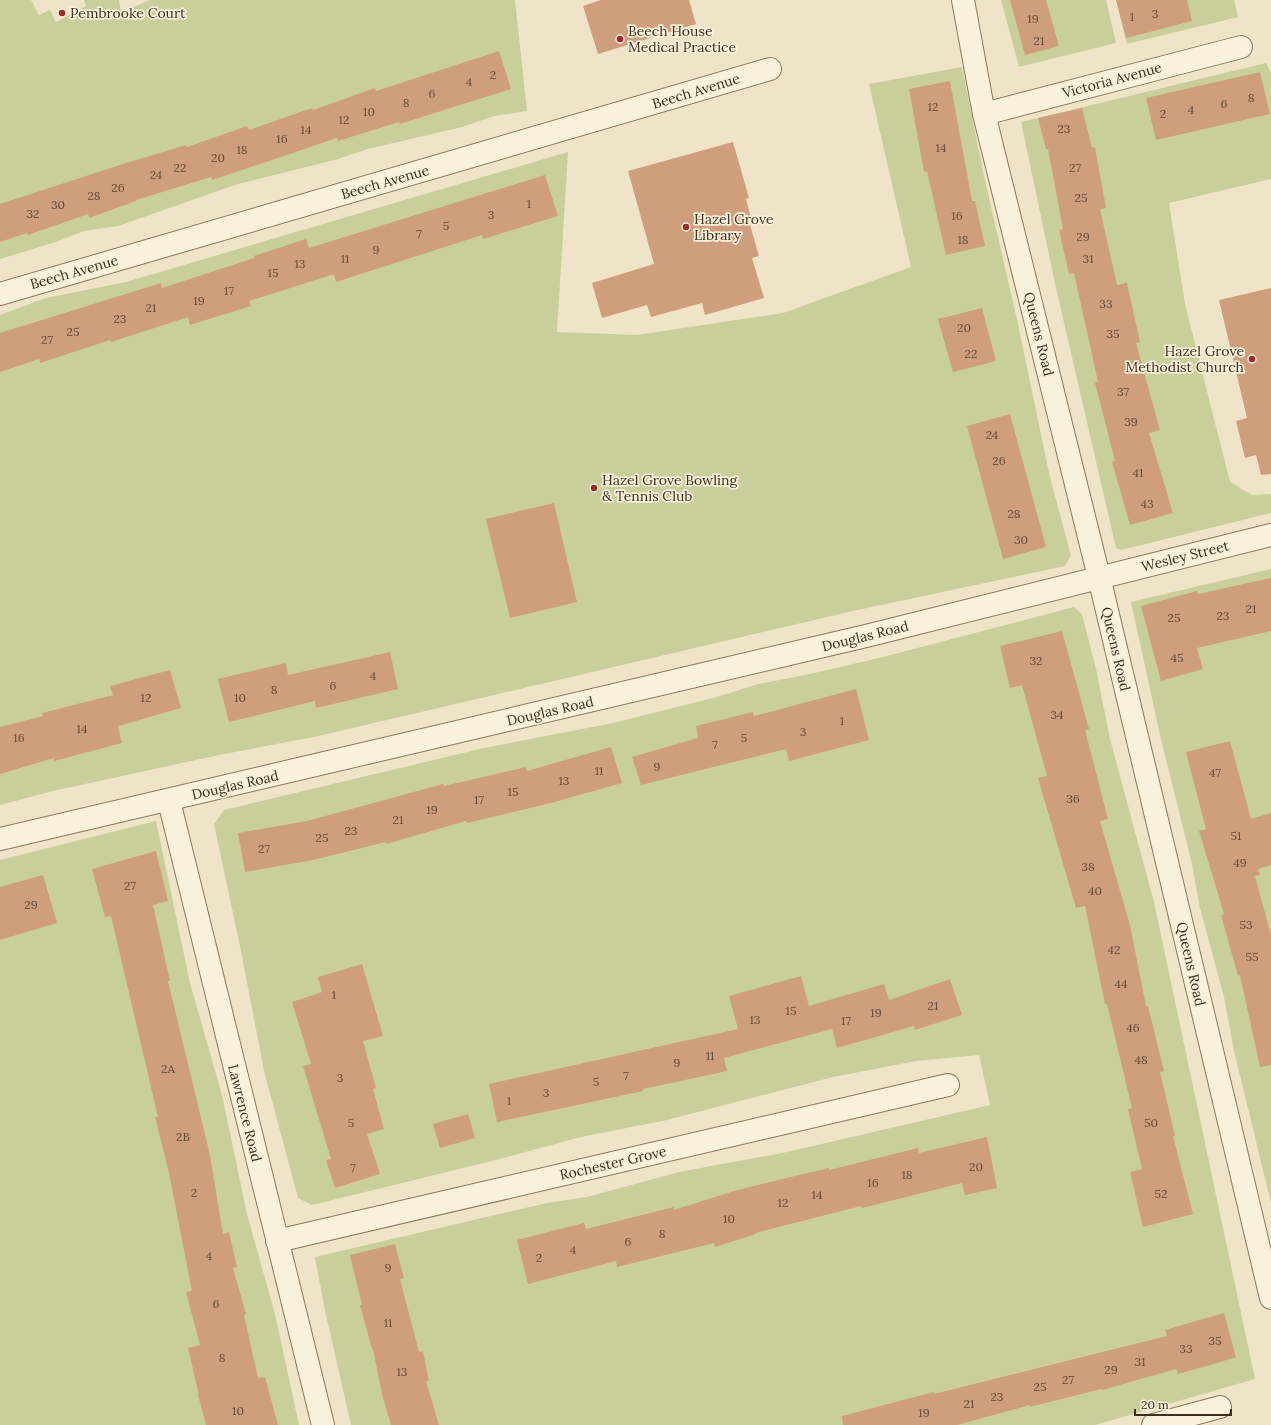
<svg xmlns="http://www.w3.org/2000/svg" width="1271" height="1425" font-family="Lora,serif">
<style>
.green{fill:#c9cf9b}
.building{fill:#cf9f7d}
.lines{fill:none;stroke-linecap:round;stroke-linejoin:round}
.minor-casing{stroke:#8d765c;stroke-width:24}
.minor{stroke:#faf1dc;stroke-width:22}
.poi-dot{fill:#9e2a2b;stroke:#f7eed8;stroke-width:1.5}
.labels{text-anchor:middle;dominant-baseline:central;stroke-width:3.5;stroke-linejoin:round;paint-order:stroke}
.number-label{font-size:12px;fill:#624a37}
.poi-label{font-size:14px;fill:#3d2e20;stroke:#f7eed8;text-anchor:start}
.street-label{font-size:14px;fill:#3d2e20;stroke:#f7eed8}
</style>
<rect width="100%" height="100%" fill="#f0e4c8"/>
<path class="green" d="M 0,0 L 31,0 L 39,15 L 50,10 L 56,22 L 86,6 L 84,0 L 119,0 L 121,13 L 149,0 L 515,0 L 527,111 L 494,116 L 462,127 L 368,149 L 338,159 L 238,184 L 118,226 L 84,231 L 56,242 L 0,259 Z
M 1001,0 L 1106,0 L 1116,43 L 1019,67 Z
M 1116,0 L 1234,0 L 1238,17 L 1127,44 Z
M 1266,63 L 1271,73 L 1271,179 L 1169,203 L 1185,304 L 1230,482 L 1252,495 L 1271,494 L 1271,513 L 1121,550 L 1116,548 L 1056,288 L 1021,122 Z
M 962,67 L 984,176 L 1018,324 L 1049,473 L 1071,556 L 1065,566 L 853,611 L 314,737 L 219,755 L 53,791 L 0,805 L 0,315 L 46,298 L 126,282 L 568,152 L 557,332 L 637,335 L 783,313 L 911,267 L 869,84 Z
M 1271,569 L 1271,1203 L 1234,1051 L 1224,997 L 1200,908 L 1192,864 L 1160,735 L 1131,602 Z
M 1074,607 L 1082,614 L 1096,669 L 1110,739 L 1154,902 L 1255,1379 L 1095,1425 L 351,1425 L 324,1306 L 315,1257 L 547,1203 L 587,1197 L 679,1172 L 787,1152 L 990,1105 L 979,1055 L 916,1061 L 833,1077 L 667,1120 L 581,1137 L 492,1161 L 312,1205 L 298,1198 L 264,1071 L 241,951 L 214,824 L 224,810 L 484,748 L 613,723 L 717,697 L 758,684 L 810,674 L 883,657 Z
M 156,821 L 190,983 L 222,1095 L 247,1214 L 275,1314 L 299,1425 L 0,1425 L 0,860 Z"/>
<path class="building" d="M 601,0 L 689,0 L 696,24 L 598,54 L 583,6 Z
M 1010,0 L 1046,0 L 1059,46 L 1025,55 Z
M 1116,0 L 1187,0 L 1192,21 L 1126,38 Z
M 499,51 L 511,89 L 400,124 L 399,122 L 338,141 L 337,138 L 212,180 L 211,177 L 136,200 L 136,201 L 89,218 L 88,214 L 28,235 L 27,233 L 0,242 L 0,204 L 123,164 L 186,145 L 187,147 L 247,126 L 249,130 L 312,108 L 313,110 L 375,88 L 376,91 Z
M 1260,72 L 1270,114 L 1156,140 L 1146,98 Z
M 950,81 L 972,201 L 975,201 L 985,246 L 946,255 L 927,171 L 924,172 L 909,89 Z
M 1082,108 L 1092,148 L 1095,147 L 1106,208 L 1100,209 L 1117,285 L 1127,283 L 1140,342 L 1136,343 L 1160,430 L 1149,433 L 1173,513 L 1130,525 L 1112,462 L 1115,461 L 1095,383 L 1098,382 L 1074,273 L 1069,274 L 1059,230 L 1063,229 L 1048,149 L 1046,149 L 1038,118 Z
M 733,142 L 749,198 L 746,199 L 751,218 L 748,218 L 759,256 L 752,258 L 764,298 L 705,315 L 702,303 L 651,317 L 647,305 L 602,318 L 592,283 L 654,264 L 628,171 Z
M 545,175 L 558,216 L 483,239 L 482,235 L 336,282 L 334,274 L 249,301 L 251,306 L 190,325 L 188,317 L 111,342 L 110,340 L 40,363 L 39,359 L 0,372 L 0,333 L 161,283 L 162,288 L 254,258 L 254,256 L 306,239 L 309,248 Z
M 1271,288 L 1271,474 L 1261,475 L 1256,455 L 1245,458 L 1236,421 L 1247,418 L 1219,300 Z
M 982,308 L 996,361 L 953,372 L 938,319 Z
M 1010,414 L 1046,547 L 1003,559 L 967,426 Z
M 554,503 L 577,602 L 510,618 L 486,519 Z
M 1271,578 L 1271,631 L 1197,648 L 1203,669 L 1161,681 L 1141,606 L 1197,591 L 1198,594 Z
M 1062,631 L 1089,729 L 1085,730 L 1108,819 L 1100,821 L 1130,925 L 1146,1006 L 1148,1006 L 1164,1071 L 1160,1072 L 1175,1136 L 1173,1136 L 1193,1214 L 1143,1227 L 1130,1172 L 1142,1169 L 1128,1109 L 1132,1108 L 1107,1004 L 1105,1004 L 1085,906 L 1076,908 L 1038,778 L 1047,776 L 1022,685 L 1010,688 L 1000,646 Z
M 390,652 L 398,689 L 316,708 L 315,701 L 229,722 L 218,679 L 286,663 L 288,675 Z
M 170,670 L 181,708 L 118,726 L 122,743 L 54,761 L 54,758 L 0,774 L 0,727 L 43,716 L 42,713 L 113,695 L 110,686 Z
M 856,689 L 869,740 L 789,761 L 786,749 L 641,785 L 632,757 L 698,738 L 696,726 L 753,712 L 754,716 Z
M 1230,741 L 1251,819 L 1271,813 L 1271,865 L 1258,869 L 1260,875 L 1255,876 L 1271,935 L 1271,1065 L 1260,1067 L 1240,975 L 1238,976 L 1221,915 L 1224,914 L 1199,831 L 1206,829 L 1186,752 Z
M 611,747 L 622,783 L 551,803 L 467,823 L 466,821 L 386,844 L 386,842 L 313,860 L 245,872 L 238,833 L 307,821 L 443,784 L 444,786 L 526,767 L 527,771 Z
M 156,851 L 168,901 L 153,905 L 170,981 L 168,981 L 210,1155 L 223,1234 L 229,1232 L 237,1267 L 233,1268 L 246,1314 L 244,1315 L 258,1378 L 265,1377 L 278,1425 L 206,1425 L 198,1395 L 199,1395 L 188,1348 L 200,1345 L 186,1292 L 192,1291 L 169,1173 L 155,1117 L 158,1117 L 111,916 L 105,917 L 92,869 Z
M 43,875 L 57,923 L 0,940 L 0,887 Z
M 362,964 L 383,1036 L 363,1041 L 376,1088 L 373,1089 L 384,1129 L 367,1134 L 380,1174 L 335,1188 L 326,1160 L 331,1159 L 303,1066 L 311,1064 L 292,1002 L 322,992 L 318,977 Z
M 801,976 L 809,1006 L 884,984 L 889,1000 L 950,979 L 962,1015 L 915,1030 L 914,1026 L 837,1048 L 832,1029 L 724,1058 L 727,1071 L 643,1089 L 643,1091 L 497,1122 L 489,1084 L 738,1029 L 729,996 Z
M 468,1114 L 475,1138 L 440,1148 L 433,1124 Z
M 987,1137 L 997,1188 L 965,1195 L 962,1183 L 862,1208 L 861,1206 L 806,1220 L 755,1233 L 756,1234 L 715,1247 L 714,1243 L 617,1267 L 616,1261 L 528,1284 L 517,1240 L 584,1223 L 586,1229 L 674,1207 L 674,1210 L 734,1191 L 795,1176 L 829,1168 L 829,1170 L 918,1148 L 919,1153 Z
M 395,1244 L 404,1278 L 400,1279 L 419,1352 L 423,1351 L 429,1381 L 426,1381 L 439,1425 L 391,1425 L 382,1394 L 373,1349 L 372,1349 L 360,1305 L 362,1305 L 350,1255 Z
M 1224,1313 L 1236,1357 L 1207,1366 L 1178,1374 L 1176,1369 L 1102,1390 L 1101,1389 L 1030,1407 L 1030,1405 L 957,1425 L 843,1425 L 842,1416 L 934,1392 L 934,1394 L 1167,1336 L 1165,1330 Z"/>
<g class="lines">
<defs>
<path id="minor" d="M 963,0 L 984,114 L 1099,577 L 1271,1298
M 984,114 L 1241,47
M 0,294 L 770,69
M 169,801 L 323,1425
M 0,839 L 866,636 L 1271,535
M 277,1241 L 948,1085
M 1153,1425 L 1220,1407"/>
</defs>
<use href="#minor" class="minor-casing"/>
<use href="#minor" class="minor"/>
</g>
<g class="poi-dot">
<circle cx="62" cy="13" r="4"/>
<circle cx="620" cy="39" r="4"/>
<circle cx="686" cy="227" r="4"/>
<circle cx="1252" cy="359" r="4"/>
<circle cx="594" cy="488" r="4"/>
</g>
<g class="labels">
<g class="number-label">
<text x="1155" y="13">3</text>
<text x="1132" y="16">1</text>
<text x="1033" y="18">19</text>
<text x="1039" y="40">21</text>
<text x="493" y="74">2</text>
<text x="469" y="81">4</text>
<text x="432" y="93">6</text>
<text x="1251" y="97">8</text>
<text x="406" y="102">8</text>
<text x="1224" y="103">6</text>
<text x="933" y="106">12</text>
<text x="1191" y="109">4</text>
<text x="369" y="111">10</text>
<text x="1163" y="113">2</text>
<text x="344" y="119">12</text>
<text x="1064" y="128">23</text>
<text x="306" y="129">14</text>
<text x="282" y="138">16</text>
<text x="941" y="147">14</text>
<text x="242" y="149">18</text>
<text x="218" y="157">20</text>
<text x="180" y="167">22</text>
<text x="1075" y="167">27</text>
<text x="156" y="174">24</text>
<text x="118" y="187">26</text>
<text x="94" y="195">28</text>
<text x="1081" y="197">25</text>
<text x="529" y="203">1</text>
<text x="58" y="204">30</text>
<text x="33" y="213">32</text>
<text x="491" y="214">3</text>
<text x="957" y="215">16</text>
<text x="446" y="225">5</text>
<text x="419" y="233">7</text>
<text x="1083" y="236">29</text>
<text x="963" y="239">18</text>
<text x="376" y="249">9</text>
<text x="345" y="258">11</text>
<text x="1088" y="258">31</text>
<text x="300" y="263">13</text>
<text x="273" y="272">15</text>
<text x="229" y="290">17</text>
<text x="199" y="300">19</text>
<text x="1106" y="303">33</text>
<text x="151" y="307">21</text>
<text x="120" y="318">23</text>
<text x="964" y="327">20</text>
<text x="73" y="331">25</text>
<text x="1113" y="333">35</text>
<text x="47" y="339">27</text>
<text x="971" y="353">22</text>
<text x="1123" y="391">37</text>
<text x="1131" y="421">39</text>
<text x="992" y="434">24</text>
<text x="999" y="460">26</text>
<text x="1138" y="472">41</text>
<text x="1147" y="503">43</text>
<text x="1014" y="513">28</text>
<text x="1021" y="539">30</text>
<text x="1251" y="608">21</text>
<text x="1223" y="615">23</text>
<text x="1174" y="617">25</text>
<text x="1177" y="657">45</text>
<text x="1036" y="660">32</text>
<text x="373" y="675">4</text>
<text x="333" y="685">6</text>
<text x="274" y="689">8</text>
<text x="146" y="697">12</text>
<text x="240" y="697">10</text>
<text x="1057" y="714">34</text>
<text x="842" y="720">1</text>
<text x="82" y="728">14</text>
<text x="803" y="731">3</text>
<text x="19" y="737">16</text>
<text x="744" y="737">5</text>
<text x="715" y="744">7</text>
<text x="657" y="766">9</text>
<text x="599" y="770">11</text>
<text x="1215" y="772">47</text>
<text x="564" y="780">13</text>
<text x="513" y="791">15</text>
<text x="1073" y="798">36</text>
<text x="479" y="799">17</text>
<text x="432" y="809">19</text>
<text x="398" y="819">21</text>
<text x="351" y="830">23</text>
<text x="1236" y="835">51</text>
<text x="322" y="837">25</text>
<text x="264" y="848">27</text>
<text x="1240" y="862">49</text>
<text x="1088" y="866">38</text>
<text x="130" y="885">27</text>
<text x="1095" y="890">40</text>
<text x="31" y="904">29</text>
<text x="1246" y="924">53</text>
<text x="1114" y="949">42</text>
<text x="1252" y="956">55</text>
<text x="1121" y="983">44</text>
<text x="334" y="994">1</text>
<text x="933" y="1005">21</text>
<text x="791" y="1010">15</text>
<text x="876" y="1012">19</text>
<text x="755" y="1019">13</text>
<text x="846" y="1020">17</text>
<text x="1133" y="1027">46</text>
<text x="710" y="1055">11</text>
<text x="1141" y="1059">48</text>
<text x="677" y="1062">9</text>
<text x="168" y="1068">2A</text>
<text x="626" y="1075">7</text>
<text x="340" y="1077">3</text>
<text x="596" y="1081">5</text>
<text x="546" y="1092">3</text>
<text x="509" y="1100">1</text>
<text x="351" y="1122">5</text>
<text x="1151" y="1122">50</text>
<text x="183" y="1136">2B</text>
<text x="976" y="1166">20</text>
<text x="353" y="1167">7</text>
<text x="907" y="1174">18</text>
<text x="873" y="1182">16</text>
<text x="194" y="1192">2</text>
<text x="1161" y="1193">52</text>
<text x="817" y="1194">14</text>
<text x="783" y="1202">12</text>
<text x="729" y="1218">10</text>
<text x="662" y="1233">8</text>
<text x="628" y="1241">6</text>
<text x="573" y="1249">4</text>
<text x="209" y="1255">4</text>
<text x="539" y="1257">2</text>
<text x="388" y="1267">9</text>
<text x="216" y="1303">6</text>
<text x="388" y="1322">11</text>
<text x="1215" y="1340">35</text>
<text x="1186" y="1348">33</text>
<text x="222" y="1357">8</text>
<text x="1140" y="1361">31</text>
<text x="1111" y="1369">29</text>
<text x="402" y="1371">13</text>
<text x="1068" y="1379">27</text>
<text x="1040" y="1386">25</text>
<text x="997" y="1396">23</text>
<text x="969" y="1403">21</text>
<text x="238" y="1410">10</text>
<text x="924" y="1412">19</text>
</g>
<g class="poi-label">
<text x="70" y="13">Pembrooke Court</text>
<text x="628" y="31">Beech House<tspan x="628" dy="16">Medical Practice</tspan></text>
<text x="694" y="219">Hazel Grove<tspan x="694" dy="16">Library</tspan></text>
<text x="1244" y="351" text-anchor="end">Hazel Grove<tspan x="1244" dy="16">Methodist Church</tspan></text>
<text x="602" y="480">Hazel Grove Bowling<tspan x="602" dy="16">&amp; Tennis Club</tspan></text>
</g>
<g class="street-label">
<text transform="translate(1112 80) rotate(-15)">Victoria Avenue</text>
<text transform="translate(696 91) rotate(-17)">Beech Avenue</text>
<text transform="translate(385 182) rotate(-16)">Beech Avenue</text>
<text transform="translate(74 272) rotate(-16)">Beech Avenue</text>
<text transform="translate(1039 334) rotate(76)">Queens Road</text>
<text transform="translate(1185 556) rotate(-14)">Wesley Street</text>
<text transform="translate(865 636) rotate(-14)">Douglas Road</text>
<text transform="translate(1116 649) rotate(77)">Queens Road</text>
<text transform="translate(550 711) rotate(-13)">Douglas Road</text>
<text transform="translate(235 785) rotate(-13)">Douglas Road</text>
<text transform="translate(1191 964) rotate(77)">Queens Road</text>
<text transform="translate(245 1113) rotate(76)">Lawrence Road</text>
<text transform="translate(613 1163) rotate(-13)">Rochester Grove</text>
</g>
</g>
<path d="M1135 1409v6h96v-6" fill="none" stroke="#3d2e20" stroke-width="2"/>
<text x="1141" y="1409" font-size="12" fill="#3d2e20" stroke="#f7eed8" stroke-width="3" paint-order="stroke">20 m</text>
</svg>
